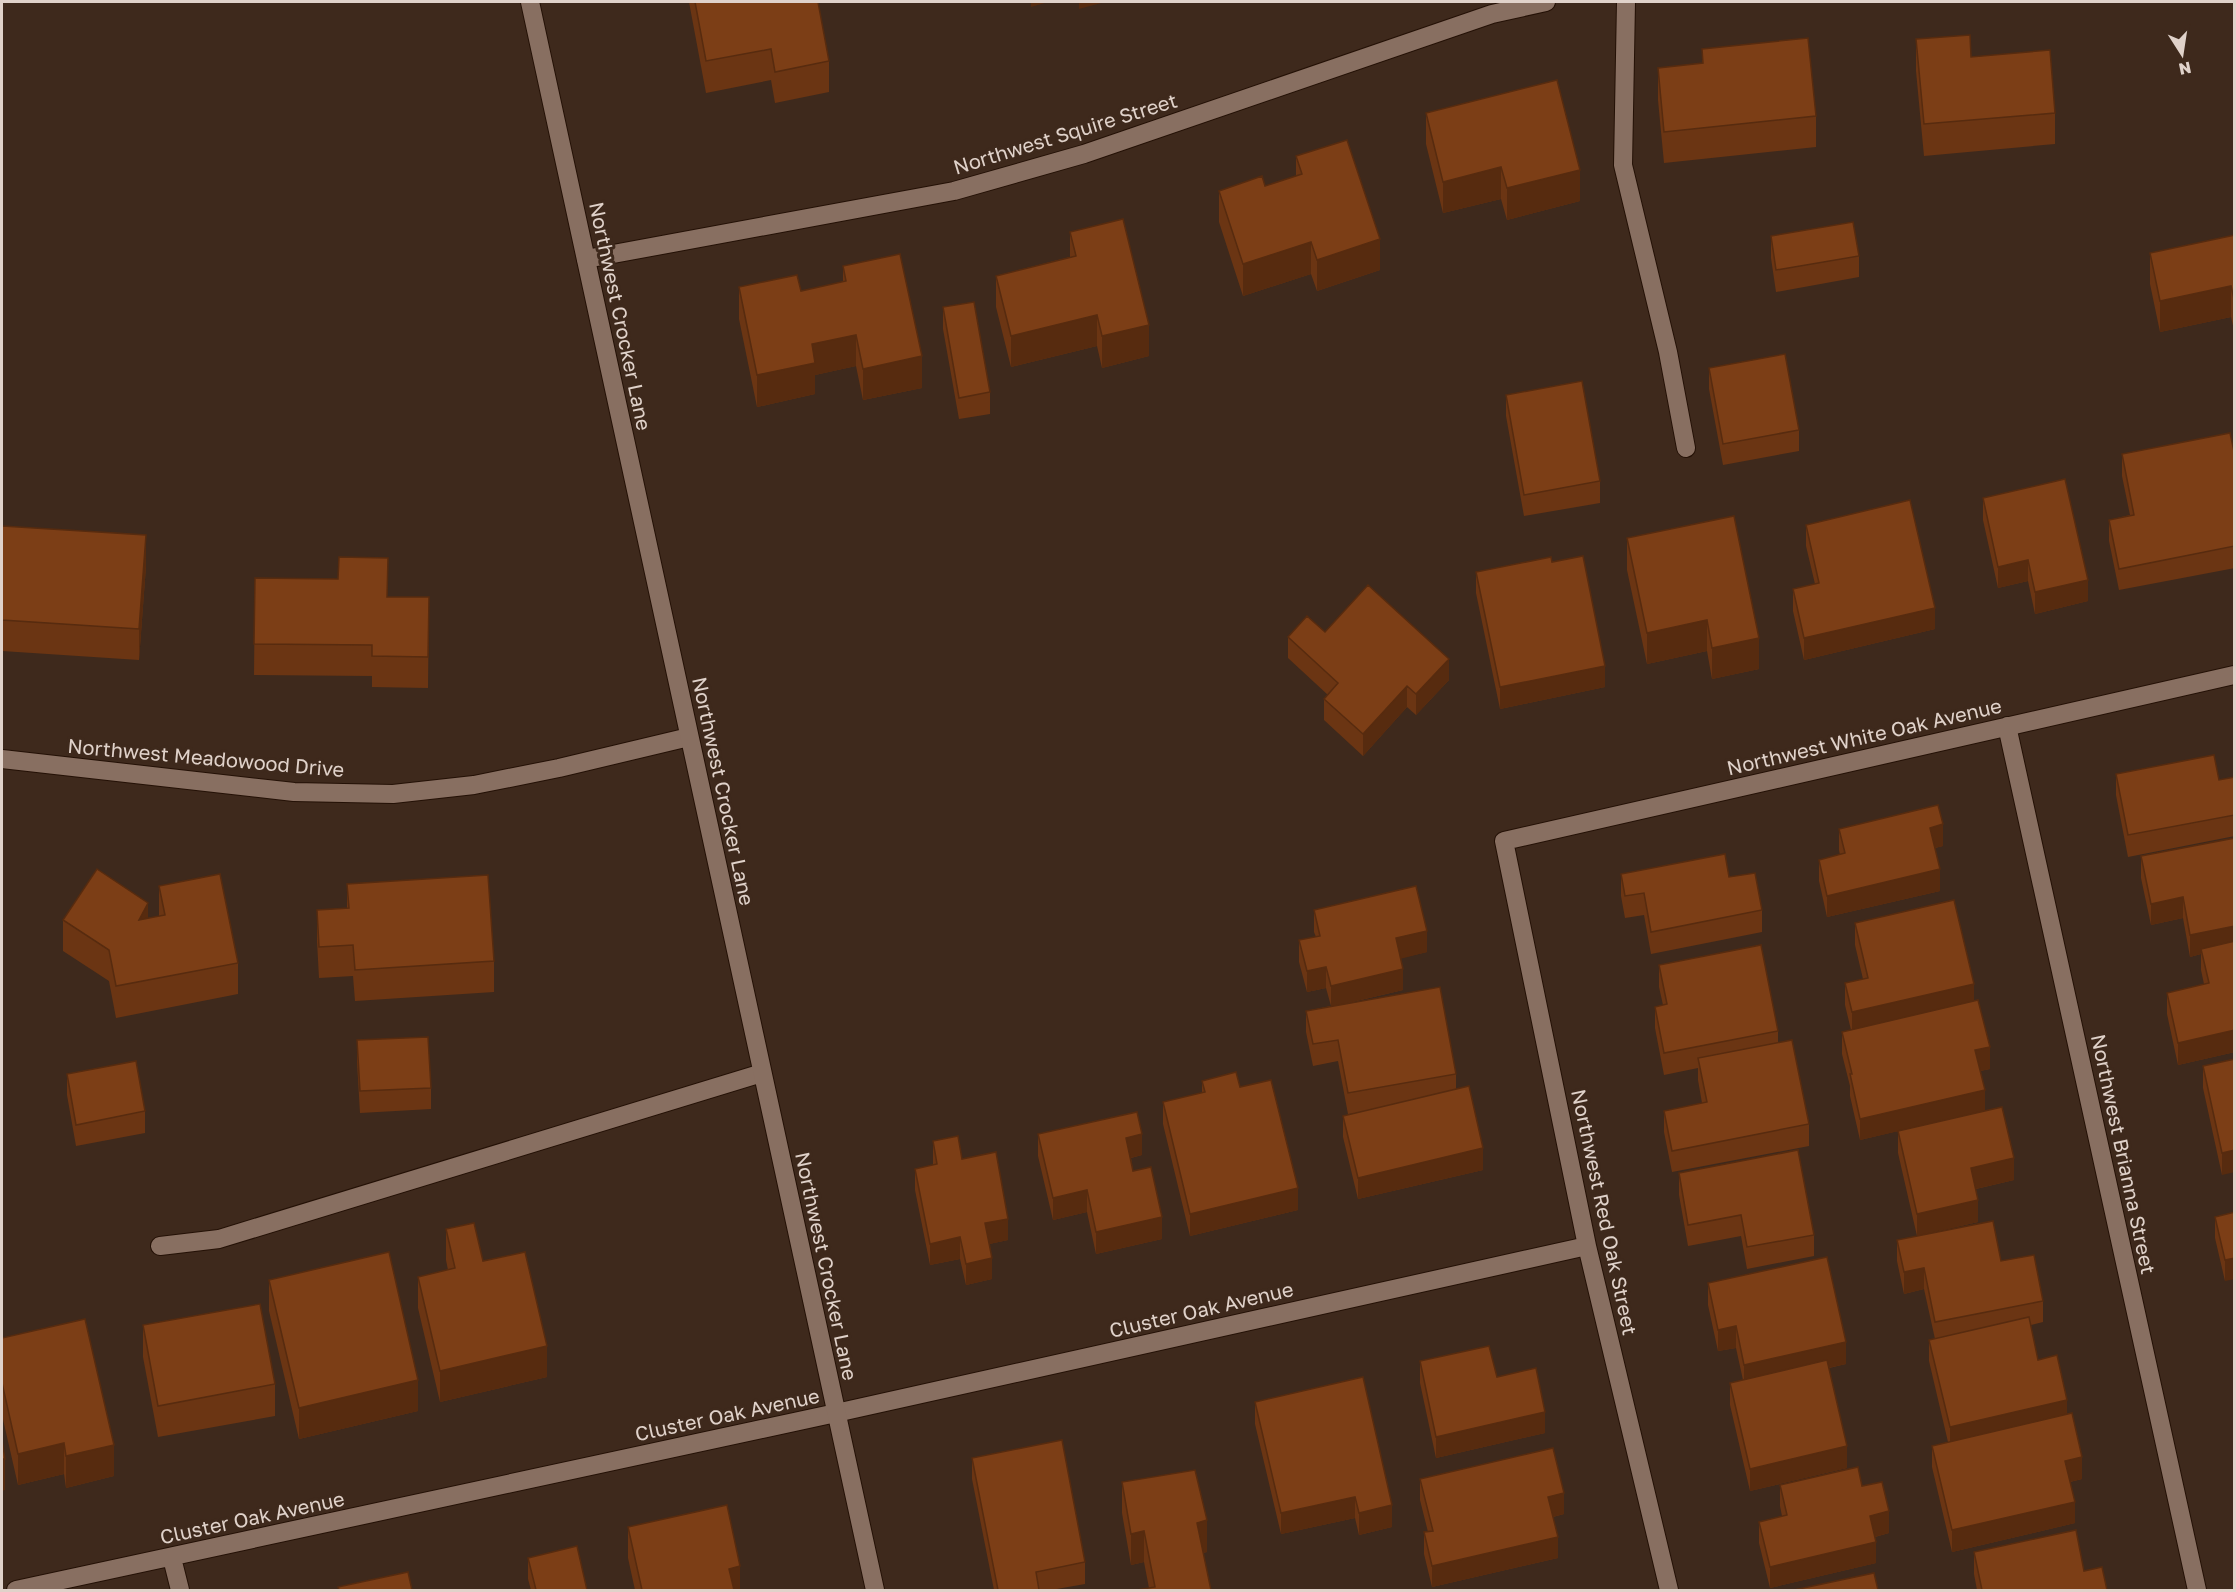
<svg xmlns="http://www.w3.org/2000/svg" width="2236" height="1592" font-family="'Golos Text',sans-serif">
<style>
.lines{fill:none;stroke-linecap:round;stroke-linejoin:round}
.service-casing{stroke:#241106;stroke-width:20}
.minor-casing{stroke:#241106;stroke-width:20}
.tertiary-casing{stroke:#241106;stroke-width:20}
.service{stroke:#886f61;stroke-width:18}
.minor{stroke:#886f61;stroke-width:18}
.tertiary{stroke:#886f61;stroke-width:18}
.wall{fill:#6b3513}
.shaded-wall{fill:#572b0f}
.building{fill:#7c3e16;stroke:#572b0f;stroke-width:1.5}
.labels{text-anchor:middle;dominant-baseline:central;stroke-width:6;stroke-linejoin:round;paint-order:stroke}
.street-label{font-size:20px;fill:#e0d2ca;stroke:#3e291c}
</style>
<rect width="100%" height="100%" fill="#3e291c"/>
<g class="lines">
<defs>
<path id="service" d="M 1626,2 L 1623,165 L 1668,352 L 1686,448
M 160,1246 L 219,1239 L 762,1073"/>
<path id="minor" d="M 586,259 L 954,191 L 1084,154 L 1492,14 L 1546,2
M 2007,726 L 2197,1590
M 2,759 L 294,792 L 393,794 L 474,785 L 559,768 L 689,737
M 172,1558 L 180,1590
M 16,1590 L 836,1413 L 1587,1246
M 1669,1590 L 1587,1246 L 1504,841 L 2234,675"/>
<path id="tertiary" d="M 530,2 L 875,1590"/>
</defs>
<use href="#service" class="service-casing"/>
<use href="#minor" class="minor-casing"/>
<use href="#tertiary" class="tertiary-casing"/>
<use href="#service" class="service"/>
<use href="#minor" class="minor"/>
<use href="#tertiary" class="tertiary"/>
</g>
<path class="wall" d="M 689,2 L 818,2 L 829,61 L 829,92 L 775,103 L 771,80 L 706,93 Z
M 1916,39 L 1971,57 L 2055,113 L 2055,144 L 1924,156 L 1916,71 Z
M 1702,49 L 1816,116 L 1816,147 L 1664,163 L 1658,100 L 1658,68 L 1702,63 Z
M 1426,113 L 1580,201 L 1507,220 L 1501,199 L 1443,213 L 1426,144 Z
M 1296,156 L 1380,270 L 1317,291 L 1311,274 L 1243,296 L 1219,222 L 1219,191 L 1265,186 L 1296,176 Z
M 1070,232 L 1149,356 L 1102,368 L 1097,346 L 1011,367 L 996,307 L 996,276 L 1070,257 Z
M 2235,235 L 2235,330 L 2234,330 L 2231,317 L 2160,332 L 2150,284 L 2150,253 Z
M 1771,236 L 1859,256 L 1859,277 L 1776,292 L 1771,258 Z
M 843,266 L 922,388 L 863,400 L 856,366 L 815,375 L 815,394 L 757,407 L 739,319 L 739,287 L 801,291 L 843,282 Z
M 943,307 L 990,392 L 990,414 L 959,419 L 943,329 Z
M 1709,368 L 1799,430 L 1799,451 L 1723,465 L 1709,389 Z
M 1506,395 L 1600,481 L 1600,503 L 1524,516 L 1506,416 Z
M 2122,454 L 2235,456 L 2235,568 L 2119,590 L 2109,541 L 2109,520 L 2130,515 L 2122,476 Z
M 1983,498 L 2088,601 L 2035,614 L 2028,581 L 1998,588 L 1983,520 Z
M 1806,525 L 1935,629 L 1804,660 L 1793,611 L 1793,589 L 1815,584 L 1806,546 Z
M 2,526 L 146,566 L 139,660 L 2,651 Z
M 1627,538 L 1759,669 L 1712,679 L 1707,651 L 1647,664 L 1627,570 Z
M 1552,562 L 1605,687 L 1500,709 L 1476,593 L 1476,572 Z
M 255,578 L 338,579 L 388,597 L 429,597 L 428,688 L 372,687 L 372,676 L 254,675 Z
M 1325,632 L 1449,680 L 1416,715 L 1407,707 L 1363,756 L 1324,720 L 1324,699 L 1328,695 L 1288,658 L 1288,637 Z
M 2116,774 L 2219,780 L 2235,777 L 2235,836 L 2128,857 L 2116,795 Z
M 1839,829 L 1943,846 L 1935,848 L 1940,891 L 1827,917 L 1819,881 L 1819,860 L 1840,855 L 1839,850 Z
M 2235,838 L 2235,1052 L 2178,1065 L 2167,1014 L 2167,993 L 2204,984 L 2201,970 L 2201,954 L 2190,957 L 2183,918 L 2151,925 L 2141,878 L 2141,856 Z
M 1621,874 L 1762,910 L 1762,932 L 1651,954 L 1644,915 L 1625,918 L 1621,896 Z
M 347,884 L 494,961 L 494,992 L 355,1001 L 353,976 L 319,978 L 317,941 L 317,910 L 347,908 Z
M 159,886 L 238,963 L 238,994 L 116,1018 L 109,981 L 63,951 L 63,920 L 148,918 L 159,916 Z
M 1314,910 L 1427,952 L 1401,958 L 1403,990 L 1344,1004 L 1456,1074 L 1456,1089 L 1483,1170 L 1358,1199 L 1343,1137 L 1343,1116 L 1358,1113 L 1348,1114 L 1338,1061 L 1313,1066 L 1306,1032 L 1306,1011 L 1331,1006 L 1326,988 L 1307,992 L 1299,962 L 1299,940 L 1316,937 L 1314,932 Z
M 1855,923 L 1974,1001 L 1990,1069 L 1980,1071 L 1985,1111 L 2014,1180 L 1976,1189 L 1978,1222 L 1917,1236 L 1898,1153 L 1898,1131 L 1860,1140 L 1850,1096 L 1850,1086 L 1842,1054 L 1842,1032 L 1851,1030 L 1845,1005 L 1845,983 L 1863,979 L 1855,945 Z
M 1659,965 L 1778,1031 L 1778,1043 L 1809,1124 L 1809,1146 L 1672,1172 L 1664,1132 L 1664,1111 L 1702,1103 L 1698,1080 L 1698,1068 L 1664,1075 L 1655,1028 L 1655,1007 L 1663,1005 L 1659,987 Z
M 357,1040 L 431,1088 L 431,1109 L 360,1113 L 357,1062 Z
M 2235,1059 L 2222,1175 L 2203,1088 L 2203,1066 Z
M 67,1074 L 145,1111 L 145,1133 L 76,1146 L 67,1095 Z
M 1202,1081 L 1240,1087 L 1298,1210 L 1190,1236 L 1163,1124 L 1163,1102 L 1202,1093 Z
M 1038,1134 L 1142,1155 L 1131,1158 L 1133,1171 L 1162,1239 L 1096,1254 L 1087,1212 L 1053,1220 L 1038,1156 Z
M 933,1141 L 962,1159 L 1008,1240 L 989,1244 L 992,1279 L 966,1285 L 960,1259 L 930,1265 L 915,1190 L 915,1169 L 933,1165 Z
M 1679,1173 L 1814,1235 L 1814,1256 L 1747,1269 L 1741,1236 L 1688,1246 L 1679,1195 Z
M 2235,1212 L 2225,1281 L 2215,1238 L 2215,1217 Z
M 446,1229 L 483,1261 L 547,1377 L 440,1402 L 418,1308 L 418,1277 L 448,1270 L 446,1260 Z
M 1897,1240 L 2001,1261 L 2043,1301 L 2043,1322 L 2031,1325 L 2038,1360 L 2067,1414 L 2082,1479 L 2070,1482 L 2075,1523 L 1952,1552 L 1932,1467 L 1932,1446 L 1948,1442 L 1929,1361 L 1929,1340 L 1935,1339 L 1924,1289 L 1904,1294 L 1897,1261 Z
M 269,1280 L 418,1411 L 299,1439 L 269,1311 Z
M 1708,1283 L 1846,1364 L 1829,1368 L 1847,1468 L 1750,1491 L 1730,1405 L 1730,1383 L 1743,1380 L 1736,1348 L 1718,1351 L 1708,1305 Z
M 143,1325 L 275,1384 L 275,1416 L 158,1437 L 143,1357 Z
M 2,1338 L 114,1476 L 66,1488 L 64,1474 L 18,1485 L 2,1415 Z
M 1420,1361 L 1497,1377 L 1545,1433 L 1436,1458 L 1420,1383 Z
M 1255,1402 L 1392,1527 L 1359,1535 L 1355,1518 L 1281,1534 L 1255,1424 Z
M 972,1458 L 1085,1562 L 1085,1584 L 1051,1590 L 994,1590 L 972,1479 Z
M 1420,1479 L 1564,1514 L 1553,1517 L 1558,1558 L 1432,1587 L 1424,1554 L 1424,1532 L 1428,1532 L 1420,1500 Z
M 1122,1482 L 1207,1552 L 1203,1553 L 1211,1590 L 1149,1588 L 1144,1562 L 1131,1565 L 1122,1513 Z
M 1780,1485 L 1862,1486 L 1889,1533 L 1875,1537 L 1876,1563 L 1770,1588 L 1759,1543 L 1759,1522 L 1782,1516 L 1780,1506 Z
M 628,1527 L 740,1590 L 635,1590 L 628,1558 Z
M 1974,1552 L 2084,1571 L 2107,1590 L 1977,1590 L 1974,1574 Z
M 528,1558 L 587,1590 L 531,1590 L 528,1579 Z"/>
<path class="shaded-wall" d="M 1031,2 L 1048,2 L 1031,7 Z
M 1079,2 L 1105,2 L 1079,9 Z
M 1501,167 L 1501,199 L 1443,213 L 1443,182 Z
M 1580,170 L 1580,201 L 1507,220 L 1507,188 Z
M 1380,239 L 1380,270 L 1317,291 L 1317,260 Z
M 1311,242 L 1311,274 L 1243,296 L 1243,264 Z
M 2231,286 L 2231,317 L 2160,332 L 2160,301 Z
M 2234,299 L 2235,299 L 2235,330 L 2234,330 Z
M 1097,315 L 1097,346 L 1011,367 L 1011,336 Z
M 1149,325 L 1149,356 L 1102,368 L 1102,336 Z
M 856,335 L 856,366 L 815,375 L 815,394 L 757,407 L 757,375 L 812,344 Z
M 922,356 L 922,388 L 863,400 L 863,369 Z
M 146,535 L 146,566 L 139,660 L 139,629 Z
M 2028,560 L 2028,581 L 1998,588 L 1998,567 Z
M 2088,580 L 2088,601 L 2035,614 L 2035,592 Z
M 1935,608 L 1935,629 L 1804,660 L 1804,638 Z
M 1707,620 L 1707,651 L 1647,664 L 1647,633 Z
M 1759,638 L 1759,669 L 1712,679 L 1712,648 Z
M 1449,659 L 1449,680 L 1416,715 L 1416,694 Z
M 1605,666 L 1605,687 L 1500,709 L 1500,687 Z
M 1407,686 L 1407,707 L 1363,756 L 1363,734 Z
M 1943,824 L 1943,846 L 1930,849 L 1930,828 Z
M 1940,869 L 1940,891 L 1827,917 L 1827,896 Z
M 2183,897 L 2183,918 L 2151,925 L 2151,904 Z
M 148,903 L 148,934 L 139,920 Z
M 2235,926 L 2235,948 L 2201,949 L 2201,954 L 2190,957 L 2190,935 Z
M 1427,931 L 1427,952 L 1396,960 L 1396,938 Z
M 1326,967 L 1326,988 L 1307,992 L 1307,971 Z
M 1403,969 L 1403,990 L 1331,1007 L 1331,986 Z
M 1974,984 L 1974,1006 L 1852,1034 L 1852,1012 Z
M 2235,1030 L 2235,1052 L 2178,1065 L 2178,1043 Z
M 1990,1047 L 1990,1069 L 1975,1072 L 1975,1050 Z
M 1985,1090 L 1985,1111 L 1860,1140 L 1860,1119 Z
M 1142,1134 L 1142,1155 L 1126,1159 L 1126,1138 Z
M 1483,1148 L 1483,1170 L 1358,1199 L 1358,1178 Z
M 2235,1150 L 2235,1172 L 2222,1175 L 2222,1153 Z
M 2014,1158 L 2014,1180 L 1971,1190 L 1971,1168 Z
M 1298,1188 L 1298,1210 L 1190,1236 L 1190,1214 Z
M 1087,1190 L 1087,1212 L 1053,1220 L 1053,1198 Z
M 1978,1200 L 1978,1222 L 1917,1236 L 1917,1214 Z
M 1162,1217 L 1162,1239 L 1096,1254 L 1096,1232 Z
M 1008,1219 L 1008,1240 L 985,1245 L 985,1223 Z
M 960,1237 L 960,1259 L 930,1265 L 930,1244 Z
M 992,1258 L 992,1279 L 966,1285 L 966,1264 Z
M 2235,1258 L 2235,1279 L 2225,1281 L 2225,1260 Z
M 1924,1268 L 1924,1289 L 1904,1294 L 1904,1272 Z
M 1736,1326 L 1736,1348 L 1718,1351 L 1718,1330 Z
M 1846,1342 L 1846,1364 L 1744,1386 L 1744,1365 Z
M 547,1346 L 547,1377 L 440,1402 L 440,1371 Z
M 418,1380 L 418,1411 L 299,1439 L 299,1408 Z
M 2067,1400 L 2067,1421 L 1950,1448 L 1950,1427 Z
M 1545,1412 L 1545,1433 L 1436,1458 L 1436,1437 Z
M 64,1443 L 64,1474 L 18,1485 L 18,1454 Z
M 114,1445 L 114,1476 L 66,1488 L 66,1456 Z
M 1847,1446 L 1847,1468 L 1750,1491 L 1750,1469 Z
M 2082,1457 L 2082,1479 L 2065,1483 L 2065,1461 Z
M 2,1459 L 5,1459 L 5,1490 L 2,1491 Z
M 1564,1493 L 1564,1514 L 1548,1518 L 1548,1497 Z
M 1355,1497 L 1355,1518 L 1281,1534 L 1281,1513 Z
M 2075,1502 L 2075,1523 L 1952,1552 L 1952,1530 Z
M 1392,1505 L 1392,1527 L 1359,1535 L 1359,1513 Z
M 1889,1511 L 1889,1533 L 1870,1538 L 1870,1516 Z
M 1207,1520 L 1207,1552 L 1197,1554 L 1197,1523 Z
M 1144,1531 L 1144,1562 L 1131,1565 L 1131,1534 Z
M 1558,1537 L 1558,1558 L 1432,1587 L 1432,1566 Z
M 1876,1542 L 1876,1563 L 1770,1588 L 1770,1567 Z
M 740,1566 L 740,1590 L 729,1590 L 729,1569 Z"/>
<path class="building" d="M 695,2 L 818,2 L 829,61 L 775,72 L 771,49 L 706,61 Z
M 1970,35 L 1971,57 L 2050,50 L 2055,113 L 1924,124 L 1916,39 Z
M 1808,38 L 1816,116 L 1664,132 L 1658,68 L 1703,63 L 1702,49 Z
M 1557,80 L 1580,170 L 1507,188 L 1501,167 L 1443,182 L 1426,113 Z
M 1347,140 L 1380,239 L 1317,260 L 1311,242 L 1243,264 L 1219,191 L 1262,176 L 1265,186 L 1302,174 L 1296,156 Z
M 1123,219 L 1149,325 L 1102,336 L 1097,315 L 1011,336 L 996,276 L 1076,256 L 1070,232 Z
M 1853,222 L 1859,256 L 1776,270 L 1771,236 Z
M 2235,235 L 2235,299 L 2234,299 L 2231,286 L 2160,301 L 2150,253 Z
M 900,254 L 922,356 L 863,369 L 856,335 L 812,344 L 815,363 L 757,375 L 739,287 L 797,275 L 801,291 L 846,281 L 843,266 Z
M 974,302 L 990,392 L 959,398 L 943,307 Z
M 1785,354 L 1799,430 L 1723,444 L 1709,368 Z
M 1582,381 L 1600,481 L 1524,495 L 1506,395 Z
M 2230,433 L 2235,456 L 2235,546 L 2119,569 L 2109,520 L 2134,515 L 2122,454 Z
M 2065,479 L 2088,580 L 2035,592 L 2028,560 L 1998,567 L 1983,498 Z
M 1910,500 L 1935,608 L 1804,638 L 1793,589 L 1819,583 L 1806,525 Z
M 1734,516 L 1759,638 L 1712,648 L 1707,620 L 1647,633 L 1627,538 Z
M 2,526 L 146,535 L 139,629 L 2,620 Z
M 1583,556 L 1605,666 L 1500,687 L 1476,572 L 1551,557 L 1552,562 Z
M 339,557 L 388,558 L 387,597 L 429,597 L 428,657 L 372,656 L 372,645 L 254,644 L 255,578 L 338,579 Z
M 1368,585 L 1449,659 L 1416,694 L 1407,686 L 1363,734 L 1324,699 L 1338,683 L 1288,637 L 1307,616 L 1325,632 Z
M 2214,755 L 2219,780 L 2235,777 L 2235,815 L 2128,835 L 2116,774 Z
M 1938,805 L 1943,824 L 1930,828 L 1940,869 L 1827,896 L 1819,860 L 1845,853 L 1839,829 Z
M 2235,838 L 2235,926 L 2190,935 L 2183,897 L 2151,904 L 2141,856 Z
M 1725,854 L 1729,877 L 1755,873 L 1762,910 L 1651,932 L 1644,893 L 1625,896 L 1621,874 Z
M 97,869 L 148,903 L 139,920 L 165,915 L 159,886 L 220,874 L 238,963 L 116,986 L 109,950 L 63,920 Z
M 488,875 L 494,961 L 355,970 L 353,945 L 319,947 L 317,910 L 349,908 L 347,884 Z
M 1416,886 L 1427,931 L 1396,938 L 1403,969 L 1331,986 L 1326,967 L 1307,971 L 1299,940 L 1320,936 L 1314,910 Z
M 1954,900 L 1974,984 L 1852,1012 L 1845,983 L 1868,978 L 1855,923 Z
M 2235,941 L 2235,1030 L 2178,1043 L 2167,993 L 2209,983 L 2201,949 Z
M 1761,945 L 1778,1031 L 1664,1053 L 1655,1007 L 1667,1004 L 1659,965 Z
M 1440,987 L 1456,1074 L 1348,1093 L 1338,1040 L 1313,1044 L 1306,1011 Z
M 1978,1000 L 1990,1047 L 1975,1050 L 1985,1090 L 1860,1119 L 1850,1074 L 1852,1074 L 1842,1032 Z
M 428,1037 L 431,1088 L 360,1091 L 357,1040 Z
M 1792,1040 L 1809,1124 L 1672,1151 L 1664,1111 L 1707,1102 L 1698,1058 Z
M 2235,1059 L 2235,1150 L 2222,1153 L 2203,1066 Z
M 136,1061 L 145,1111 L 76,1125 L 67,1074 Z
M 1236,1072 L 1240,1087 L 1271,1080 L 1298,1188 L 1190,1214 L 1163,1102 L 1205,1092 L 1202,1081 Z
M 1469,1086 L 1483,1148 L 1358,1178 L 1343,1116 Z
M 2002,1107 L 2014,1158 L 1971,1168 L 1978,1200 L 1917,1214 L 1898,1131 Z
M 1137,1112 L 1142,1134 L 1126,1138 L 1133,1171 L 1151,1167 L 1162,1217 L 1096,1232 L 1087,1190 L 1053,1198 L 1038,1134 Z
M 958,1136 L 962,1159 L 996,1152 L 1008,1219 L 985,1223 L 992,1258 L 966,1264 L 960,1237 L 930,1244 L 915,1169 L 937,1164 L 933,1141 Z
M 1798,1150 L 1814,1235 L 1747,1247 L 1741,1215 L 1688,1225 L 1679,1173 Z
M 2235,1212 L 2235,1258 L 2225,1260 L 2215,1217 Z
M 1993,1221 L 2001,1261 L 2034,1255 L 2043,1301 L 1935,1322 L 1924,1268 L 1904,1272 L 1897,1240 Z
M 474,1223 L 483,1261 L 525,1252 L 547,1346 L 440,1371 L 418,1277 L 455,1268 L 446,1229 Z
M 389,1252 L 418,1380 L 299,1408 L 269,1280 Z
M 1827,1257 L 1846,1342 L 1744,1365 L 1736,1326 L 1718,1330 L 1708,1283 Z
M 260,1304 L 275,1384 L 158,1406 L 143,1325 Z
M 2029,1317 L 2038,1360 L 2057,1355 L 2067,1400 L 1950,1427 L 1929,1340 Z
M 85,1319 L 114,1445 L 66,1456 L 64,1443 L 18,1454 L 2,1383 L 2,1338 Z
M 1489,1346 L 1497,1377 L 1536,1368 L 1545,1412 L 1436,1437 L 1420,1361 Z
M 1827,1360 L 1847,1446 L 1750,1469 L 1730,1383 Z
M 1363,1377 L 1392,1505 L 1359,1513 L 1355,1497 L 1281,1513 L 1255,1402 Z
M 2072,1413 L 2082,1457 L 2065,1461 L 2075,1502 L 1952,1530 L 1932,1446 Z
M 2,1440 L 5,1459 L 2,1459 Z
M 1062,1440 L 1085,1562 L 1036,1572 L 1039,1590 L 998,1590 L 972,1458 Z
M 1553,1448 L 1564,1493 L 1548,1497 L 1558,1537 L 1432,1566 L 1424,1532 L 1433,1531 L 1420,1479 Z
M 1858,1467 L 1862,1486 L 1882,1482 L 1889,1511 L 1870,1516 L 1876,1542 L 1770,1567 L 1759,1522 L 1787,1515 L 1780,1485 Z
M 1195,1470 L 1207,1520 L 1197,1523 L 1211,1590 L 1137,1590 L 1155,1587 L 1144,1531 L 1131,1534 L 1122,1482 Z
M 727,1505 L 740,1566 L 729,1569 L 734,1590 L 642,1590 L 628,1527 Z
M 2076,1530 L 2084,1571 L 2102,1567 L 2107,1590 L 1982,1590 L 1974,1552 Z
M 577,1546 L 587,1590 L 536,1590 L 528,1558 Z
M 408,1572 L 412,1590 L 339,1590 L 338,1587 Z
M 1874,1573 L 1878,1590 L 1794,1590 Z"/>
<g class="labels">
<g class="street-label">
<text transform="translate(1065 133) rotate(-17)">Northwest Squire Street</text>
<text transform="translate(621 316) rotate(78)">Northwest Crocker Lane</text>
<text transform="translate(1864 736) rotate(-13)">Northwest White Oak Avenue</text>
<text transform="translate(206 757) rotate(5)">Northwest Meadowood Drive</text>
<text transform="translate(724 791) rotate(78)">Northwest Crocker Lane</text>
<text transform="translate(2124 1154) rotate(78)">Northwest Brianna Street</text>
<text transform="translate(1605 1212) rotate(78)">Northwest Red Oak Street</text>
<text transform="translate(827 1266) rotate(78)">Northwest Crocker Lane</text>
<text transform="translate(1201 1309) rotate(-13)">Cluster Oak Avenue</text>
<text transform="translate(727 1414) rotate(-12)">Cluster Oak Avenue</text>
<text transform="translate(252 1517) rotate(-12)">Cluster Oak Avenue</text>
</g>
</g>
<rect width="2236" height="1592" fill="none" stroke="#e0d2ca" stroke-width="6"/>
<g transform="translate(2182 54) rotate(168)" stroke="#3e291c" stroke-width="4.5" paint-order="stroke">
<path d="M0-4.5L10 22L0 15L-10 22Z" fill="#e0d2ca"/>
<text y="-9" font-size="16" font-weight="bold" text-anchor="middle" fill="#e0d2ca">N</text>
</g>
</svg>
